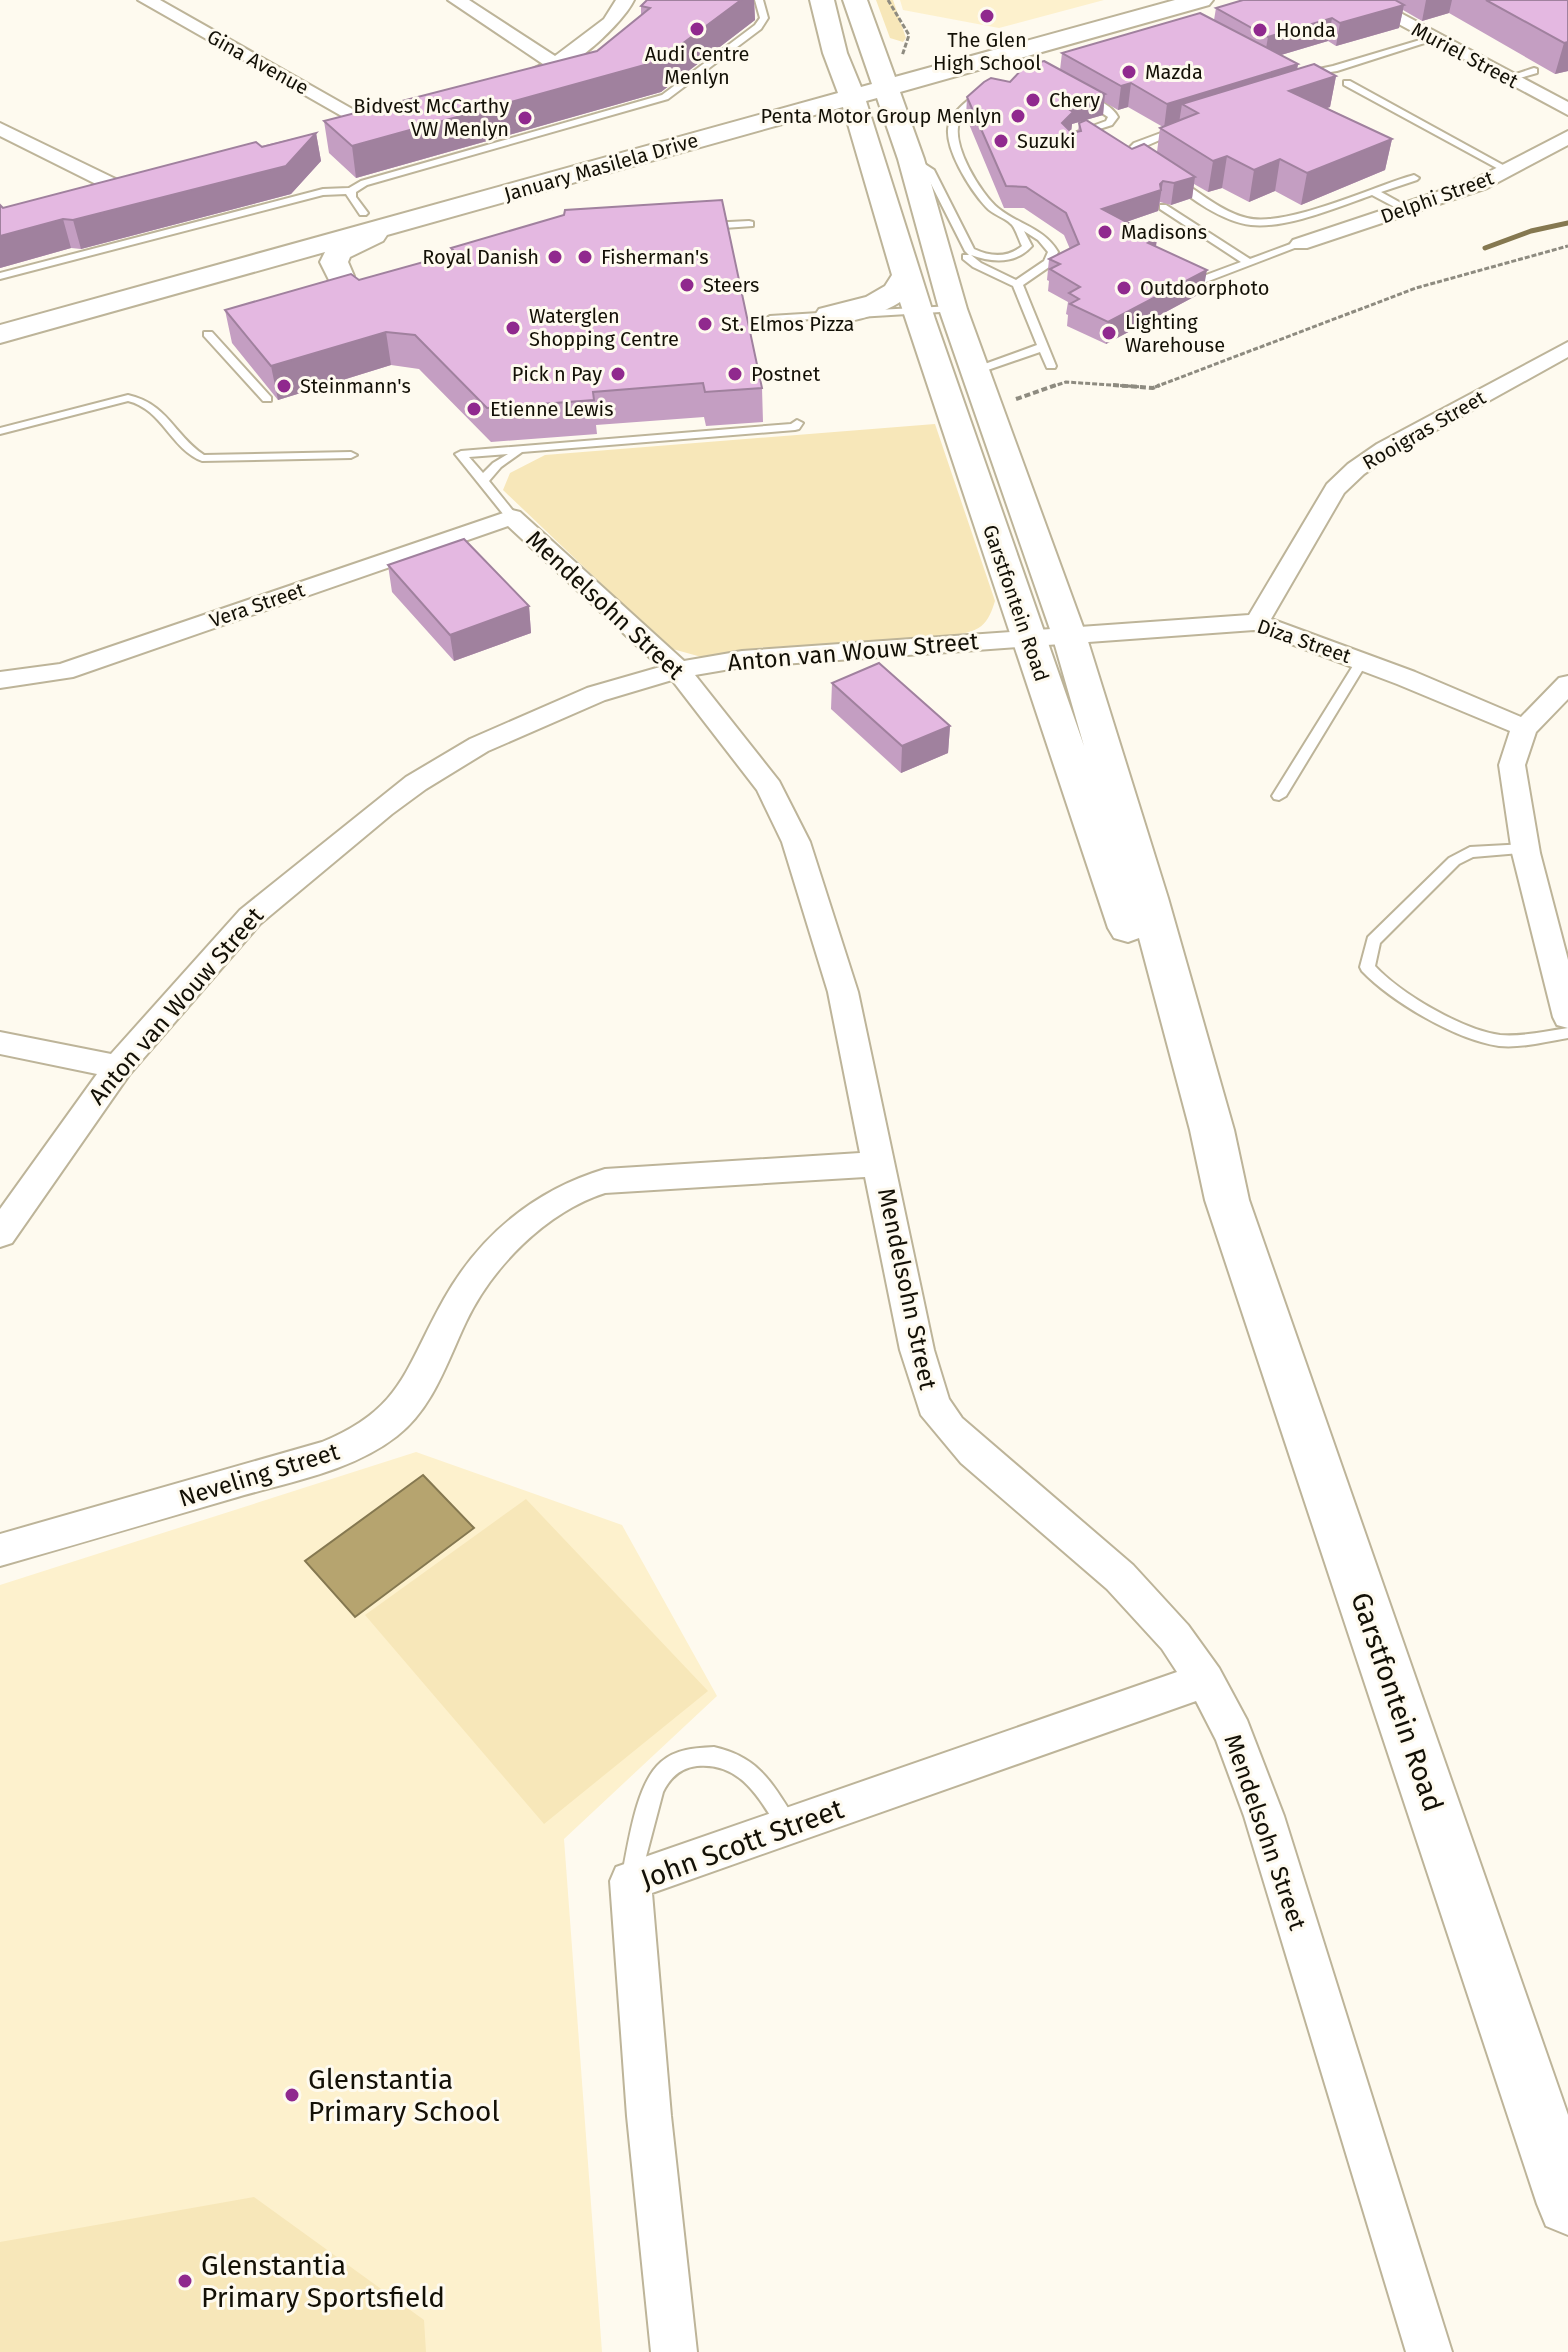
<svg xmlns="http://www.w3.org/2000/svg" width="1568" height="2352" font-family="'Fira Sans',sans-serif">
<style>
.built{fill:#fdf1cd}
.green{fill:#f7e7b9}
.water{fill:#b6a46f;stroke:#857850;stroke-width:2}
.lines{fill:none;stroke-linecap:round;stroke-linejoin:round}
.stream{stroke:#857850;stroke-width:5}
.service-casing{stroke:#bdb499;stroke-width:4}
.minor-casing{stroke:#bdb499;stroke-width:4}
.secondary-casing{stroke:#bdb499;stroke-width:4}
.path-far1{stroke:#8e8b80;stroke-width:3;stroke-dasharray:5 2;stroke-linecap:butt}
.path{stroke:#8e8b80;stroke-width:4;stroke-dasharray:6 3;stroke-linecap:butt}
.service{fill:#fff;fill-rule:evenodd}
.minor{fill:#fff;fill-rule:evenodd}
.secondary{fill:#fff;fill-rule:evenodd}
.wall{fill:#c49ec2;fill-rule:evenodd}
.shaded-wall{fill:#a0819e}
.building{fill:#e4b8e1;stroke:#a0819e;stroke-width:2}
.poi-dot{fill:#90298e;stroke:#fefaef;stroke-width:3}
.labels{text-anchor:middle;dominant-baseline:central;stroke-width:6;stroke-linejoin:round;paint-order:stroke}
.far-poi-label{font-size:20px;fill:#131006;stroke:#fefaef;text-anchor:start}
.far-street-label{font-size:20px;fill:#131006;stroke:#fefaef}
.street-label{font-size:24px;fill:#131006;stroke:#fefaef}
.near-street-label{font-size:28px;fill:#131006;stroke:#fefaef}
.near-poi-label{font-size:28px;fill:#131006;stroke:#fefaef;text-anchor:start}
</style>
<rect width="100%" height="100%" fill="#fefaef"/>
<path class="built" d="M 900,0 L 1104,0 L 999,28 L 903,10 Z
M 416,1452 L 622,1525 L 717,1696 L 564,1839 L 602,2352 L 0,2352 L 0,1585 Z"/>
<path class="green" d="M 876,0 L 893,0 L 906,38 L 903,42 L 890,38 Z
M 935,424 L 995,601 C 986,631 976,631 947,637 L 757,648 L 705,658 L 669,648 L 503,490 L 510,473 L 545,455 Z
M 526,1499 L 708,1691 L 544,1824 L 365,1615 Z
M 254,2197 L 424,2320 L 426,2352 L 0,2352 L 0,2242 Z"/>
<path class="water" d="M 423,1475 L 474,1528 L 355,1617 L 305,1561 Z"/>
<g class="lines">
<path class="stream" d="M 1485,248 L 1531,231 L 1568,223"/>
<defs>
<path id="service" d="M 755,0 L 763,0 L 768,18 L 761,29 L 668,99 L 367,185 L 356,192 L 356,197 L 368,213 L 366,215 L 360,215 L 346,194 L 323,195 L 0,279 L 0,273 L 323,189 L 349,188 L 361,181 L 662,95 L 755,25 L 760,18 Z
M 1430,37 L 1437,39 L 1337,71 L 1304,76 L 1300,73 L 1333,66 Z
M 1534,68 L 1537,69 L 1537,73 L 1509,81 L 1504,78 Z
M 1344,81 L 1350,81 L 1512,170 L 1504,172 L 1344,85 Z
M 979,92 L 987,94 C 978,102 966,109 960,120 C 949,143 981,194 998,208 C 1019,225 1044,228 1058,252 L 1052,265 L 1023,285 L 1056,366 L 1055,368 L 1047,368 L 1040,352 L 979,373 L 971,373 L 971,369 L 1037,345 L 1013,286 L 973,267 L 963,259 L 963,255 L 969,255 L 965,251 L 925,172 L 906,159 L 914,157 L 934,170 L 974,249 C 991,257 1007,258 1022,246 C 1019,240 1015,227 1011,224 C 1004,217 993,215 986,207 C 971,191 942,146 949,124 C 954,110 968,100 979,92 ZM 1024,231 L 1038,240 L 1048,252 L 1044,261 L 1016,280 L 981,263 L 971,255 C 993,263 1016,264 1032,246 Z
M 1081,95 C 1092,95 1113,106 1118,117 L 1112,125 L 1074,137 L 1074,133 L 1106,121 L 1108,117 L 1081,99 Z
M 1177,127 L 1185,129 L 1139,149 L 1140,153 L 1151,161 L 1151,165 L 1145,165 L 1130,154 L 1129,148 L 1134,143 Z
M 1414,175 L 1419,178 L 1417,180 L 1381,192 L 1410,208 L 1410,212 L 1404,212 L 1372,195 C 1338,207 1286,229 1251,225 C 1223,222 1189,198 1169,180 L 1177,178 C 1199,192 1222,212 1247,218 C 1286,228 1374,186 1414,175 Z
M 1160,205 L 1166,205 L 1250,259 L 1296,242 L 1305,244 L 1206,282 L 1198,282 L 1198,278 L 1241,262 L 1160,209 Z
M 749,221 L 753,222 L 753,226 L 709,229 L 704,226 L 709,223 Z
M 953,306 L 958,309 L 957,311 L 858,317 L 853,314 L 858,311 Z
M 835,312 L 839,313 L 839,317 L 770,322 L 765,319 L 770,316 Z
M 204,332 L 212,332 L 271,397 L 271,401 L 263,401 L 204,336 Z
M 128,395 C 168,404 173,434 204,455 L 351,452 L 357,455 L 351,458 L 202,461 C 171,449 162,409 128,401 L 0,434 L 0,428 Z
M 797,420 L 803,423 L 799,429 L 795,430 L 522,452 L 501,467 L 489,481 L 518,517 L 512,521 L 508,520 L 455,454 L 461,451 L 791,424 ZM 508,454 L 493,463 L 483,473 L 469,457 Z
M 1362,657 L 1368,661 L 1286,796 L 1279,800 L 1274,799 L 1272,796 L 1356,661 Z
M 1526,844 L 1531,846 L 1533,849 L 1531,852 L 1473,857 L 1459,864 L 1380,943 L 1375,966 C 1400,993 1462,1030 1500,1035 C 1522,1037 1546,1031 1568,1028 L 1568,1038 C 1545,1042 1522,1048 1499,1046 C 1456,1040 1392,1002 1362,971 L 1360,967 L 1368,937 L 1449,858 L 1470,847 Z
M 714,1747 C 759,1757 772,1783 795,1819 L 798,1826 L 795,1833 L 788,1836 L 781,1833 C 760,1800 742,1762 697,1766 C 680,1768 670,1778 663,1792 L 638,1887 L 631,1890 L 624,1887 L 621,1880 C 628,1848 635,1784 661,1762 C 676,1749 695,1748 714,1747 Z"/>
<path id="minor" d="M 138,0 L 160,0 L 377,123 L 368,129 L 361,127 Z
M 448,0 L 469,0 L 555,56 L 604,19 L 616,0 L 634,0 C 621,28 548,92 517,84 L 514,80 L 517,76 L 543,64 Z
M 1354,0 L 1376,0 L 1568,102 L 1568,115 Z
M 0,123 L 126,184 L 129,188 L 119,194 L 112,192 L 0,136 Z
M 1568,131 L 1568,145 L 1487,188 L 1307,248 L 1293,248 L 1290,244 L 1293,240 L 1473,180 Z
M 1568,342 L 1568,357 L 1393,454 L 1364,474 L 1344,493 L 1271,619 L 1415,672 L 1521,717 L 1559,678 L 1568,676 L 1568,699 L 1536,732 L 1525,765 L 1540,853 L 1568,960 L 1568,1028 L 1557,1025 L 1553,1017 L 1512,853 L 1499,765 L 1510,731 L 1397,684 L 1254,630 L 742,667 L 695,675 L 779,781 L 810,842 L 858,992 L 934,1350 L 949,1399 L 962,1418 L 1133,1565 L 1188,1625 L 1219,1668 L 1247,1720 L 1284,1816 L 1452,2352 L 1406,2352 L 1244,1816 L 1216,1740 L 1196,1701 L 652,1893 L 671,2116 L 697,2352 L 651,2352 L 627,2116 L 610,1881 L 616,1867 L 1177,1672 L 1162,1649 L 1107,1589 L 961,1463 L 921,1415 L 900,1350 L 865,1177 L 605,1193 C 546,1212 492,1267 466,1322 C 447,1362 433,1408 397,1436 C 351,1472 288,1482 234,1498 C 156,1521 78,1544 0,1566 L 0,1534 L 322,1442 C 403,1409 405,1368 444,1299 C 480,1235 535,1190 605,1169 L 860,1153 L 828,992 L 782,842 L 757,790 L 672,680 L 605,700 L 488,751 L 426,789 L 392,814 L 260,924 L 129,1075 L 12,1243 L 0,1247 L 0,1209 L 97,1074 L 0,1054 L 0,1032 L 111,1054 L 240,910 L 406,777 L 470,739 L 587,688 L 660,667 L 508,526 L 73,677 L 0,688 L 0,672 L 60,664 L 512,510 L 520,512 L 684,661 L 742,651 L 1249,615 L 1327,484 L 1348,464 L 1377,444 Z"/>
<path id="secondary" d="M 810,0 L 834,0 L 847,53 L 861,87 L 872,84 L 843,0 L 867,0 L 895,77 L 1175,0 L 1213,0 L 1209,5 L 900,92 L 924,159 L 967,309 L 1086,635 L 1168,898 L 1234,1130 L 1249,1200 L 1568,2115 L 1568,2235 L 1546,2226 L 1537,2204 L 1205,1200 L 1190,1130 L 1139,938 L 1128,942 L 1114,938 L 1108,928 L 900,302 C 880,315 842,327 819,321 L 815,315 L 819,309 L 866,297 L 885,286 L 892,275 L 843,107 L 387,235 L 383,241 L 350,257 L 348,262 L 354,276 L 350,282 L 340,284 L 330,282 L 320,262 L 325,252 L 0,343 L 0,325 L 838,93 L 823,53 ZM 877,98 L 898,159 L 939,309 L 1052,635 L 1084,746 L 935,319 L 866,101 Z"/>
</defs>
<use href="#service" class="service-casing"/>
<use href="#minor" class="minor-casing"/>
<use href="#secondary" class="secondary-casing"/>
<path class="path-far1" d="M 888,0 L 909,35 L 902,56
M 1051,387 L 1066,382 L 1142,387
M 1155,387 L 1416,288 L 1568,246"/>
<path class="path" d="M 1113,385 L 1153,388 L 1160,385
M 1016,399 L 1056,385"/>
<use href="#service" class="service"/>
<use href="#minor" class="minor"/>
<use href="#secondary" class="secondary"/>
</g>
<path class="wall" d="M 647,0 L 754,0 L 755,20 L 661,92 L 356,178 L 329,153 L 324,121 L 597,51 L 641,15 L 641,6 Z
M 1243,0 L 1568,0 L 1568,71 L 1555,74 L 1449,13 L 1422,21 L 1403,10 L 1399,28 L 1336,46 L 1328,41 L 1281,55 L 1298,64 L 1297,69 L 1336,76 L 1330,107 L 1327,108 L 1392,139 L 1385,170 L 1301,205 L 1275,191 L 1249,202 L 1222,188 L 1208,192 L 1194,184 L 1192,198 L 1171,205 L 1160,202 L 1158,211 L 1126,222 L 1157,238 L 1156,247 L 1203,292 L 1106,344 L 1067,326 L 1068,315 L 1066,314 L 1068,302 L 1048,291 L 1049,281 L 1047,280 L 1049,259 L 1070,249 L 1064,235 L 1024,208 L 1004,208 L 966,117 L 967,97 L 1010,82 L 1060,70 L 1062,53 L 1214,20 L 1216,8 ZM 1104,102 L 1118,110 L 1128,107 L 1163,127 L 1160,128 L 1157,152 L 1132,149 L 1079,123 L 1078,132 L 1072,133 L 1071,132 L 1072,124 L 1103,115 Z
M 316,133 L 321,161 L 291,194 L 81,249 L 71,248 L 0,268 L 0,205 L 3,208 Z
M 451,248 L 762,388 L 763,422 L 706,426 L 704,417 L 596,425 L 597,434 L 491,442 L 419,369 L 391,365 L 278,400 L 232,343 L 225,310 L 359,280 L 452,254 Z
M 388,565 L 529,606 L 531,633 L 454,661 L 392,592 Z
M 832,683 L 950,726 L 948,753 L 901,773 L 831,709 Z"/>
<path class="shaded-wall" d="M 741,0 L 754,0 L 755,20 L 661,92 L 356,178 L 352,146 Z
M 1426,0 L 1452,0 L 1449,13 L 1422,21 Z
M 1404,5 L 1399,28 L 1336,46 L 1340,23 Z
M 1332,18 L 1328,41 L 1264,60 L 1268,37 Z
M 1568,42 L 1568,71 L 1555,74 L 1564,43 Z
M 1298,64 L 1294,87 L 1198,113 L 1182,104 L 1179,123 L 1164,128 L 1167,104 Z
M 1336,76 L 1330,107 L 1284,122 L 1289,91 Z
M 1131,83 L 1128,107 L 1118,110 L 1121,86 Z
M 1105,94 L 1103,115 L 1072,124 L 1071,133 L 1060,144 L 1064,106 Z
M 316,133 L 321,161 L 291,194 L 81,249 L 73,220 Z
M 1392,139 L 1385,170 L 1301,205 L 1307,173 Z
M 1227,156 L 1222,188 L 1208,192 L 1213,161 Z
M 1280,159 L 1275,191 L 1249,202 L 1254,170 Z
M 1195,177 L 1192,198 L 1171,205 L 1174,183 Z
M 1163,181 L 1158,211 L 1100,231 L 1102,209 L 1160,184 Z
M 63,219 L 71,248 L 0,268 L 0,236 Z
M 1157,238 L 1154,259 L 1148,243 Z
M 1207,270 L 1203,292 L 1106,344 L 1108,322 Z
M 386,332 L 391,365 L 278,400 L 271,366 Z
M 529,606 L 531,633 L 454,661 L 450,635 Z
M 950,726 L 948,753 L 901,773 L 902,746 Z"/>
<path class="building" d="M 647,0 L 741,0 L 659,61 L 352,146 L 324,121 L 597,51 L 650,8 L 641,6 Z
M 1243,0 L 1395,0 L 1404,5 L 1340,23 L 1332,18 L 1268,37 L 1216,8 Z
M 1486,0 L 1568,0 L 1568,42 L 1564,43 Z
M 1200,13 L 1298,64 L 1167,104 L 1131,83 L 1121,86 L 1062,53 Z
M 1044,61 L 1105,94 L 1064,106 L 1073,112 L 1062,123 L 1072,133 L 1081,131 L 1079,123 L 1086,120 L 1132,149 L 1144,144 L 1195,177 L 1174,183 L 1163,181 L 1160,184 L 1161,190 L 1102,209 L 1157,238 L 1148,243 L 1207,270 L 1108,322 L 1070,304 L 1079,299 L 1069,293 L 1080,287 L 1050,269 L 1060,264 L 1049,259 L 1079,244 L 1066,213 L 1026,187 L 1006,186 L 967,97 L 984,82 L 991,78 L 1010,82 L 1025,66 Z
M 1314,64 L 1336,76 L 1289,91 L 1392,139 L 1307,173 L 1280,159 L 1254,170 L 1227,156 L 1213,161 L 1160,128 L 1198,113 L 1182,104 Z
M 316,133 L 286,166 L 73,220 L 63,219 L 0,236 L 0,205 L 3,208 L 256,142 L 262,147 Z
M 722,200 L 762,388 L 705,392 L 703,383 L 593,392 L 594,400 L 487,408 L 415,335 L 386,332 L 271,366 L 225,310 L 351,274 L 359,280 L 456,253 L 451,248 L 564,215 L 565,210 Z
M 464,539 L 529,606 L 450,635 L 388,565 Z
M 879,663 L 950,726 L 902,746 L 832,683 Z"/>
<g class="poi-dot">
<circle cx="987" cy="16" r="8"/>
<circle cx="697" cy="29" r="8"/>
<circle cx="1260" cy="30" r="8"/>
<circle cx="1129" cy="72" r="8"/>
<circle cx="1033" cy="100" r="8"/>
<circle cx="1018" cy="116" r="8"/>
<circle cx="525" cy="118" r="8"/>
<circle cx="1001" cy="141" r="8"/>
<circle cx="1105" cy="232" r="8"/>
<circle cx="555" cy="257" r="8"/>
<circle cx="585" cy="257" r="8"/>
<circle cx="687" cy="285" r="8"/>
<circle cx="1124" cy="288" r="8"/>
<circle cx="705" cy="324" r="8"/>
<circle cx="513" cy="328" r="8"/>
<circle cx="1109" cy="333" r="8"/>
<circle cx="618" cy="374" r="8"/>
<circle cx="735" cy="374" r="8"/>
<circle cx="284" cy="386" r="8"/>
<circle cx="474" cy="409" r="8"/>
<circle cx="292" cy="2095" r="8"/>
<circle cx="185" cy="2281" r="8"/>
</g>
<g class="labels">
<g class="far-poi-label">
<text x="1276" y="30">Honda</text>
<text x="987" y="40" text-anchor="middle">The Glen<tspan x="987" dy="23">High School</tspan></text>
<text x="697" y="54" text-anchor="middle">Audi Centre<tspan x="697" dy="23">Menlyn</tspan></text>
<text x="1145" y="72">Mazda</text>
<text x="1049" y="100">Chery</text>
<text x="509" y="106" text-anchor="end">Bidvest McCarthy<tspan x="509" dy="23">VW Menlyn</tspan></text>
<text x="1002" y="116" text-anchor="end">Penta Motor Group Menlyn</text>
<text x="1017" y="141">Suzuki</text>
<text x="1121" y="232">Madisons</text>
<text x="539" y="257" text-anchor="end">Royal Danish</text>
<text x="601" y="257">Fisherman's</text>
<text x="703" y="285">Steers</text>
<text x="1140" y="288">Outdoorphoto</text>
<text x="529" y="316">Waterglen<tspan x="529" dy="23">Shopping Centre</tspan></text>
<text x="1125" y="322">Lighting<tspan x="1125" dy="23">Warehouse</tspan></text>
<text x="721" y="324">St. Elmos Pizza</text>
<text x="602" y="374" text-anchor="end">Pick n Pay</text>
<text x="751" y="374">Postnet</text>
<text x="300" y="386">Steinmann's</text>
<text x="490" y="409">Etienne Lewis</text>
</g>
<g class="far-street-label">
<text transform="translate(1465 55) rotate(28)">Muriel Street</text>
<text transform="translate(258 62) rotate(29)">Gina Avenue</text>
<text transform="translate(601 167) rotate(-16)">January Masilela Drive</text>
<text transform="translate(1437 197) rotate(-20)">Delphi Street</text>
<text transform="translate(1424 430) rotate(-30)">Rooigras Street</text>
<text transform="translate(1016 603) rotate(71)">Garstfontein Road</text>
<text transform="translate(257 605) rotate(-19)">Vera Street</text>
<text transform="translate(1304 641) rotate(19)">Diza Street</text>
</g>
<g class="street-label">
<text transform="translate(605 605) rotate(43)">Mendelsohn Street</text>
<text transform="translate(853 652) rotate(-5)">Anton van Wouw Street</text>
<text transform="translate(176 1006) rotate(-49)">Anton van Wouw Street</text>
<text transform="translate(907 1289) rotate(78)">Mendelsohn Street</text>
<text transform="translate(259 1475) rotate(-17)">Neveling Street</text>
<text transform="translate(1265 1832) rotate(71)">Mendelsohn Street</text>
</g>
<g class="near-street-label">
<text transform="translate(1397 1702) rotate(71)">Garstfontein Road</text>
<text transform="translate(742 1844) rotate(-20)">John Scott Street</text>
</g>
<g class="near-poi-label">
<text x="308" y="2079">Glenstantia<tspan x="308" dy="32">Primary School</tspan></text>
<text x="201" y="2265">Glenstantia<tspan x="201" dy="32">Primary Sportsfield</tspan></text>
</g>
</g>
</svg>
